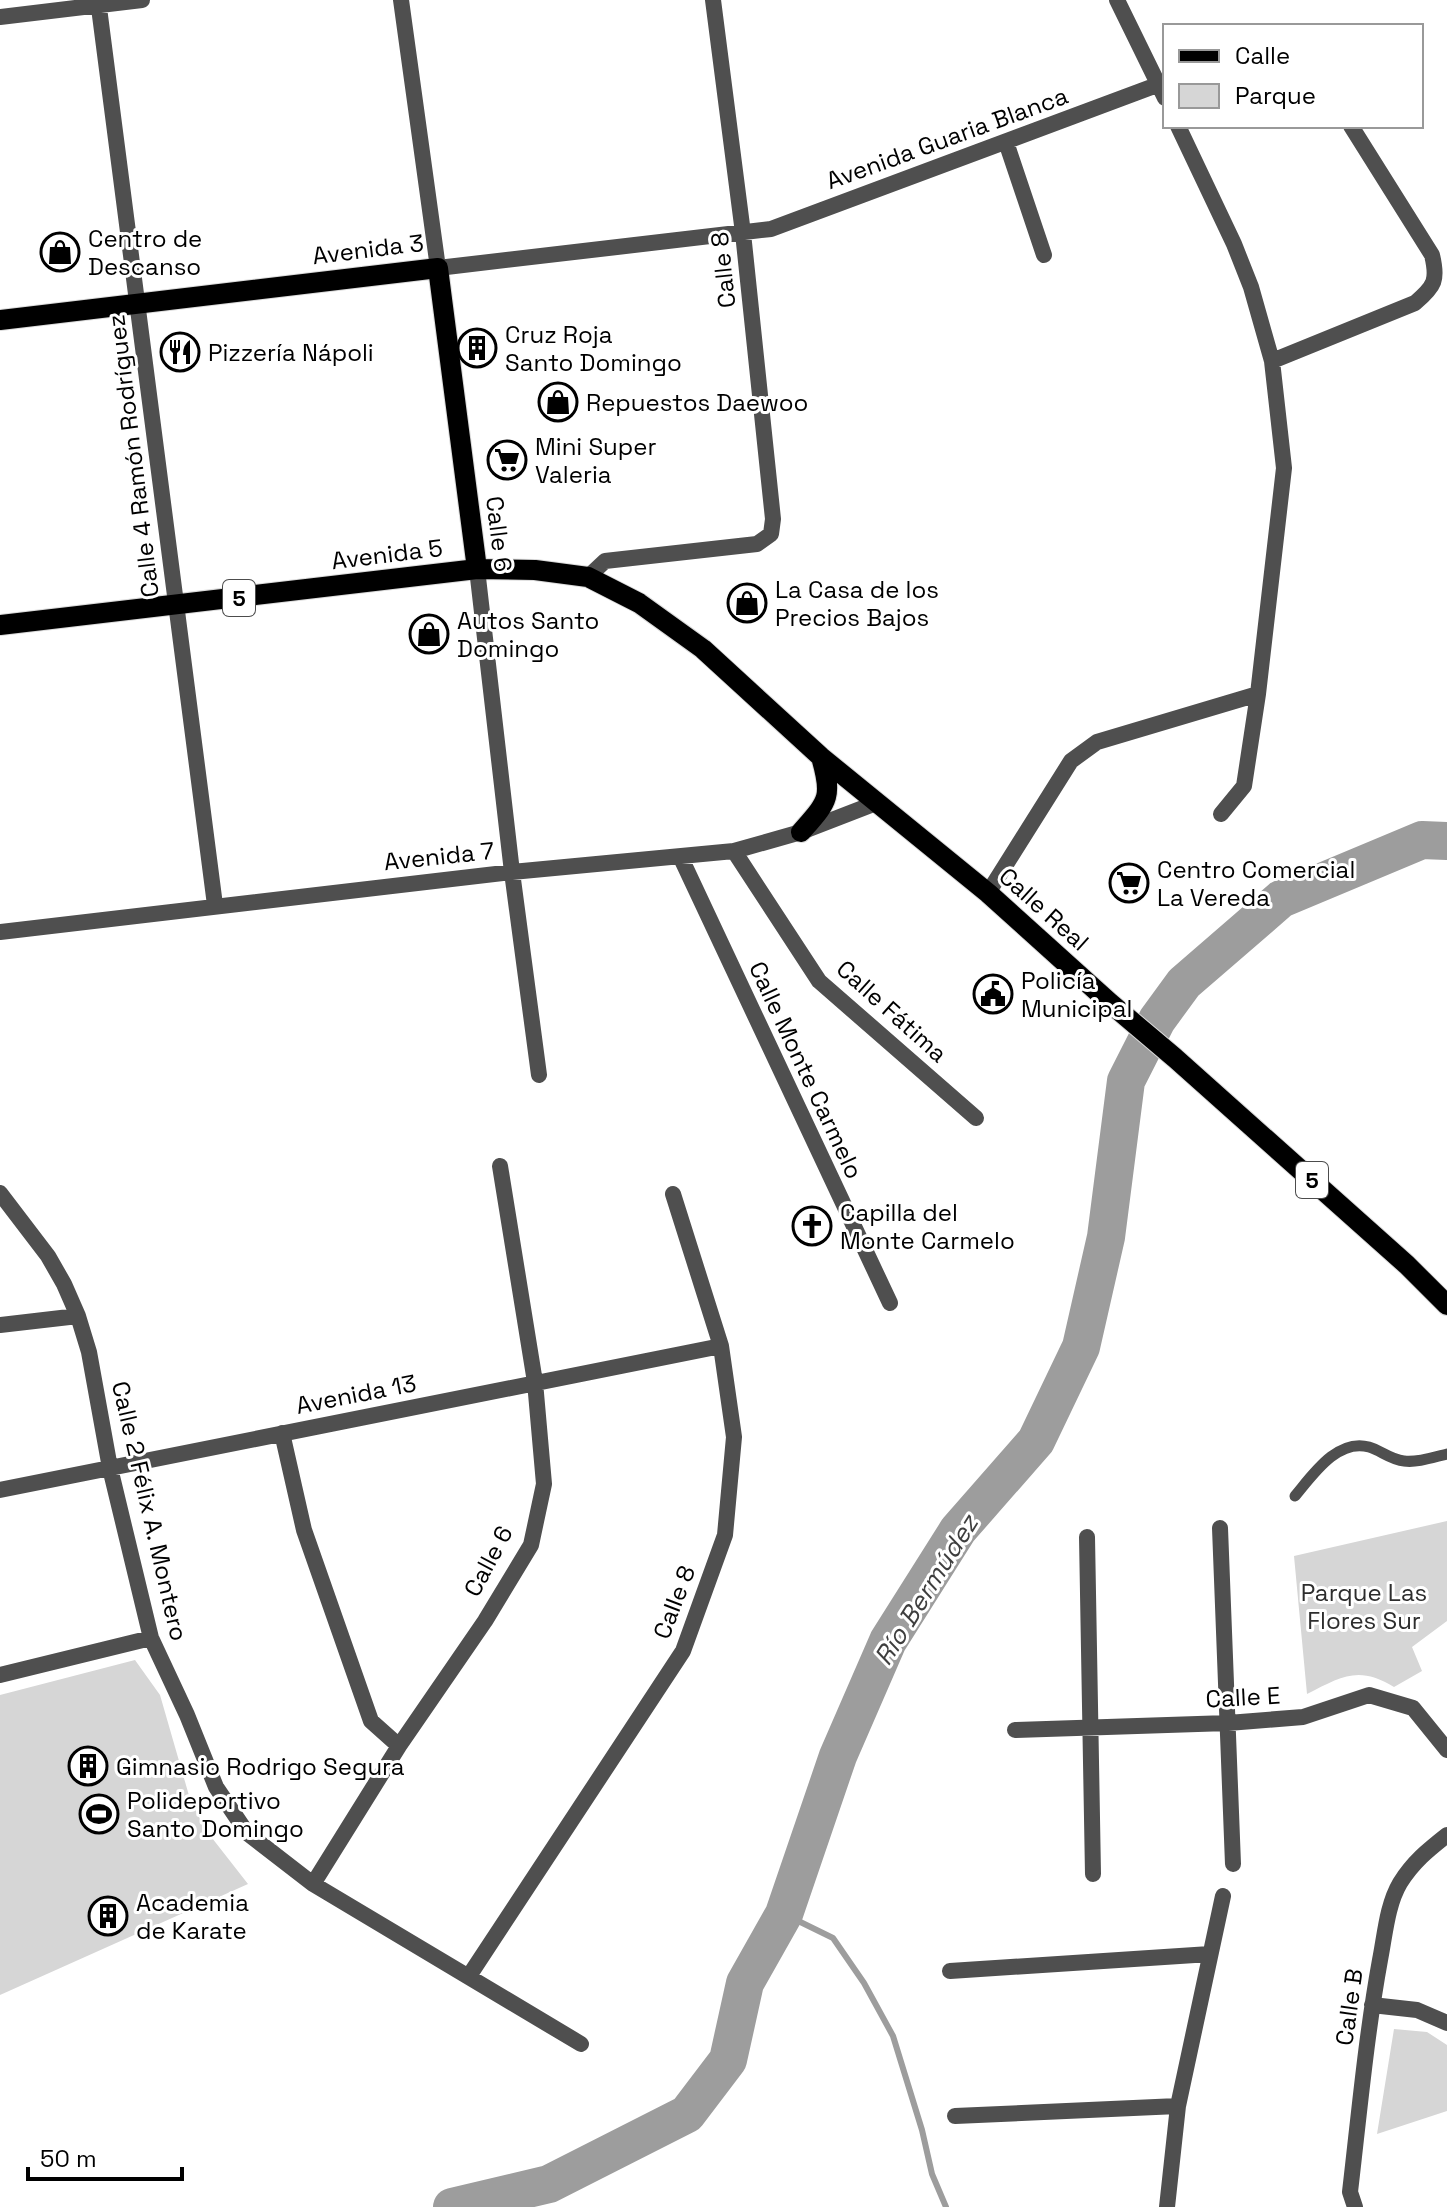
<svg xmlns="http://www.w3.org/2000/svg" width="1447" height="2207" font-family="'Space Grotesk',sans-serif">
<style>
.green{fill:#d6d6d6}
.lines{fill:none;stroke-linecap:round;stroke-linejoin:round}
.stream{stroke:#9d9d9d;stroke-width:6}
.river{stroke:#9d9d9d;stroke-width:38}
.primary-casing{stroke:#dbdbdb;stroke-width:22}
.service{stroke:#4f4f4f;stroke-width:11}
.minor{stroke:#4f4f4f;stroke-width:16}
.primary{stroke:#000;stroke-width:20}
.labels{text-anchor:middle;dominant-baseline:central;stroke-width:6;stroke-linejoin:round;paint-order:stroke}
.shield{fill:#fff;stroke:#4c4c4c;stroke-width:2}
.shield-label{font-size:22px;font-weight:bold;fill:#000}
.street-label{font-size:24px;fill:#000;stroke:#fff}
.poi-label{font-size:24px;fill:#000;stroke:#fff;text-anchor:start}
.park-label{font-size:24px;fill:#2d2d2d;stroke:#fff}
.water-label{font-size:26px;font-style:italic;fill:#3e3e3e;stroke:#fff}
</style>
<rect width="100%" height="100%" fill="#fff"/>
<path class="green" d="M 1447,1521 L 1447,1621 L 1412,1647 L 1422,1671 L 1394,1687 C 1358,1665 1341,1677 1307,1694 L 1294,1556 Z
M 135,1660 L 160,1695 L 190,1799 L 205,1829 L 248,1884 L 0,1995 L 0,1695 Z
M 1394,2029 L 1427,2032 L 1447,2045 L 1447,2111 L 1377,2134 Z"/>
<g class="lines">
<path class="stream" d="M 784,1914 L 833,1938 L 864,1983 L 893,2036 L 922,2130 L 932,2174 L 946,2207"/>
<path class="river" d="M 452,2207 L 549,2184 L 687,2114 L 728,2060 L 745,1983 L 784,1914 L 838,1756 L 888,1641 L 958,1530 L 1036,1441 L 1081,1347 L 1106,1237 L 1126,1081 L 1157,1020 L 1184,983 L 1281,899 L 1422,840 L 1447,841"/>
<defs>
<path id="primary" d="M 0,320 L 438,268 L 477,569
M 0,625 L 477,569 L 535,570 L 588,577 L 639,603 L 703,649 L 821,757 L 988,893 L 1110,1003 L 1175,1058 L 1407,1265 L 1447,1305
M 801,832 C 828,801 833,798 821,757"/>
</defs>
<use href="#primary" class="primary-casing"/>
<path class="service" d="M 1295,1496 C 1312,1476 1337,1438 1369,1447 C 1380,1450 1391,1460 1404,1461 C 1417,1463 1434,1457 1447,1454"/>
<path class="minor" d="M 98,0 L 215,905
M 401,0 L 438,268 L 771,229 L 1165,82
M 1117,0 L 1165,98
M 0,17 L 142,0
M 1178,126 L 1234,244 L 1251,287 L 1272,361 L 1284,468 L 1258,694 L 1244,786 L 1221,814
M 1006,142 L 1044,255
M 1272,361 L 1415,303 C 1435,286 1438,280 1432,255 L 1351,126
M 477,569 L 512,872 L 539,1075
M 588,577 L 605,561 L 757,544 L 771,534 L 773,519 L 743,233 L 713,0
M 734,851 L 819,981 L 976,1118
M 681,858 L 890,1303
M 988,893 L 1071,761 L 1097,742 L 1258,694
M 0,932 L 512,872 L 734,851 L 801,832 L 876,803
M 0,1193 L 48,1256 L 64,1284 L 78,1316 L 89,1352 L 110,1468 L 151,1638 L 187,1715 L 216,1787 L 247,1833 L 313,1884 L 581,2044
M 0,1325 L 78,1316
M 282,1433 L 304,1530 L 371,1721 L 399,1746
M 0,1490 L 721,1346
M 1220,1528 L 1233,1864
M 1087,1537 L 1093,1874
M 0,1675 L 151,1638
M 1015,1730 L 1228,1723 L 1303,1717 L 1369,1695 L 1413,1708 L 1447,1750
M 313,1884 L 399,1746 L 485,1621 L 531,1545 L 544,1484 L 535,1382 L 500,1166
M 950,1971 L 1210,1954
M 469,1976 L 683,1651 L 725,1535 L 734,1437 L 721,1346 L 673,1194
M 1372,2005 L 1417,2010 L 1447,2023
M 955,2116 L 1178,2106
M 1167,2207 L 1178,2106 L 1223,1896
M 1355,2207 L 1350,2192 C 1359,2115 1366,2037 1380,1960 C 1385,1935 1387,1905 1400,1883 C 1413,1862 1428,1850 1447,1835"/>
<use href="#primary" class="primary"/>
</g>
<defs>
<symbol id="shop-ring" viewBox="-11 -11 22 22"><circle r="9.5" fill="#fff" stroke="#000" stroke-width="1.5"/><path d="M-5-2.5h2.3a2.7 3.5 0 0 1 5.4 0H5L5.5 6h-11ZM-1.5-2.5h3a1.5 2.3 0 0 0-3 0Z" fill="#000"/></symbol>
<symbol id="building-ring" viewBox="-11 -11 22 22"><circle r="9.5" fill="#fff" stroke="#000" stroke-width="1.5"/><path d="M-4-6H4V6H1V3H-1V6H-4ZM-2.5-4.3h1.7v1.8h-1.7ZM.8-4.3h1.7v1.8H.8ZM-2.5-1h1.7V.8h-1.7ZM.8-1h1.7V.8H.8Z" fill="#000"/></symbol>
<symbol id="restaurant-ring" viewBox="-11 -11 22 22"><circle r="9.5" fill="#fff" stroke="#000" stroke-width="1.5"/><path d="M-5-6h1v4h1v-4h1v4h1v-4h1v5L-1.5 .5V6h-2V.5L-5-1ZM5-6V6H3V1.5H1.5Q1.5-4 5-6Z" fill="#000"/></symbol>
<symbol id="supermarket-ring" viewBox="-11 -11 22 22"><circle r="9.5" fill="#fff" stroke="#000" stroke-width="1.5"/><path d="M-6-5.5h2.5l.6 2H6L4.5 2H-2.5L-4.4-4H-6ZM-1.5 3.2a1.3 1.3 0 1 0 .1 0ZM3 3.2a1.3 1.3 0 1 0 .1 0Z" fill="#000"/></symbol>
<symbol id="civic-ring" viewBox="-11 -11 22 22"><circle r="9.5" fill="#fff" stroke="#000" stroke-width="1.5"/><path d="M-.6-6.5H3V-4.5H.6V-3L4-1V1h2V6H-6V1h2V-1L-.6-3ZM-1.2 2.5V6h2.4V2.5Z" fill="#000"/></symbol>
<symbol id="church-ring" viewBox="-11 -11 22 22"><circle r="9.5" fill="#fff" stroke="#000" stroke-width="1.5"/><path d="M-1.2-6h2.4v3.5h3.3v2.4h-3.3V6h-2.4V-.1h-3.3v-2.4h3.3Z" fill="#000"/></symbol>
<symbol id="stadium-ring" viewBox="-11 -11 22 22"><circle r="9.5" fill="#fff" stroke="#000" stroke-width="1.5"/><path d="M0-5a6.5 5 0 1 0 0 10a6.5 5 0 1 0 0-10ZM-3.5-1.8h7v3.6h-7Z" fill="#000"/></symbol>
</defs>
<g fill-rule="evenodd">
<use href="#shop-ring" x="38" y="230" width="44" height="44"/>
<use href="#building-ring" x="455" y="326" width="44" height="44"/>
<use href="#restaurant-ring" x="158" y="330" width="44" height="44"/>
<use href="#shop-ring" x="536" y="380" width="44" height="44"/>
<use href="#supermarket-ring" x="485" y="438" width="44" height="44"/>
<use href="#shop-ring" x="725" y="581" width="44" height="44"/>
<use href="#shop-ring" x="407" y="612" width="44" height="44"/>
<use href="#supermarket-ring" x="1107" y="861" width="44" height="44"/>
<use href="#civic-ring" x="971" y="972" width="44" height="44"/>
<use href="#church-ring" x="790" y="1204" width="44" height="44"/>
<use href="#building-ring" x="66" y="1744" width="44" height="44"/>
<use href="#stadium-ring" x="77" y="1792" width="44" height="44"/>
<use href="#building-ring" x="86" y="1894" width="44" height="44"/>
</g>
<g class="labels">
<g class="shield">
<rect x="223" y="580" width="32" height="36" rx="6"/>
<rect x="1296" y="1162" width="32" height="36" rx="6"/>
</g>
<g class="shield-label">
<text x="239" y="598">5</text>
<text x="1312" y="1180">5</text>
</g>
<g class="street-label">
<text transform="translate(947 138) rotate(-20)">Avenida Guaria Blanca</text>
<text transform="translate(368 249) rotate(-7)">Avenida 3</text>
<text transform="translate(723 270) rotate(-96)">Calle 8</text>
<text transform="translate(133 456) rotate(-97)">Calle 4 Ramón Rodríguez</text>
<text transform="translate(499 534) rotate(83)">Calle 6</text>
<text transform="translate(387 554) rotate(-7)">Avenida 5</text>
<text transform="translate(439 856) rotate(-6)">Avenida 7</text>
<text transform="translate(1044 909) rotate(42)">Calle Real</text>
<text transform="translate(892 1011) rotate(42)">Calle Fátima</text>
<text transform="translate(806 1070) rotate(65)">Calle Monte Carmelo</text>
<text transform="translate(356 1394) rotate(-11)">Avenida 13</text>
<text transform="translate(150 1511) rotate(77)">Calle 2 Félix A. Montero</text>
<text transform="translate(488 1561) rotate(-62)">Calle 6</text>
<text transform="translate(674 1602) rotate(-69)">Calle 8</text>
<text transform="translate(1243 1697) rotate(-3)">Calle E</text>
<text transform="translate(1349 2007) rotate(-82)">Calle B</text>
</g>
<g class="poi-label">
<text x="88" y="238">Centro de<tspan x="88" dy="28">Descanso</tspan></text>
<text x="505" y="334">Cruz Roja<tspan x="505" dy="28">Santo Domingo</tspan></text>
<text x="208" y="352">Pizzería Nápoli</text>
<text x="586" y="402">Repuestos Daewoo</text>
<text x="535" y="446">Mini Super<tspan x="535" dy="28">Valeria</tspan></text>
<text x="775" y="589">La Casa de los<tspan x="775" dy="28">Precios Bajos</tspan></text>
<text x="457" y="620">Autos Santo<tspan x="457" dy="28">Domingo</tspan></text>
<text x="1157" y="869">Centro Comercial<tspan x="1157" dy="28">La Vereda</tspan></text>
<text x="1021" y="980">Policía<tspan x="1021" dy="28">Municipal</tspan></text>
<text x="840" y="1212">Capilla del<tspan x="840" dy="28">Monte Carmelo</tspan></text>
<text x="116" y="1766">Gimnasio Rodrigo Segura</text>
<text x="127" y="1800">Polideportivo<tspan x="127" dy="28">Santo Domingo</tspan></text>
<text x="136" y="1902">Academia<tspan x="136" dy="28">de Karate</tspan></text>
</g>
<g class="park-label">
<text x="1364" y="1592">Parque Las<tspan x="1364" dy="28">Flores Sur</tspan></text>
</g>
<g class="water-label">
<text transform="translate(926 1590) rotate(-58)">Río Bermúdez</text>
</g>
</g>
<rect x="1163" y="24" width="260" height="104" fill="#ffffff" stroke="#999999" stroke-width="2"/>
<rect x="1179" y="50" width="40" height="12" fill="#000000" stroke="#999999" stroke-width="2"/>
<text x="1235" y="64" font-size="24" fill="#000000">Calle</text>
<rect x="1179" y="84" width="40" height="24" fill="#d6d6d6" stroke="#999999" stroke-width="2"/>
<text x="1235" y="104" font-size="24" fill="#000000">Parque</text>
<path d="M28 2167v12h154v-12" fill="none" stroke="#000000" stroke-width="4"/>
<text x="40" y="2167" font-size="24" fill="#000000" stroke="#ffffff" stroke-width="6" paint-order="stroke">50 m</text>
</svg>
